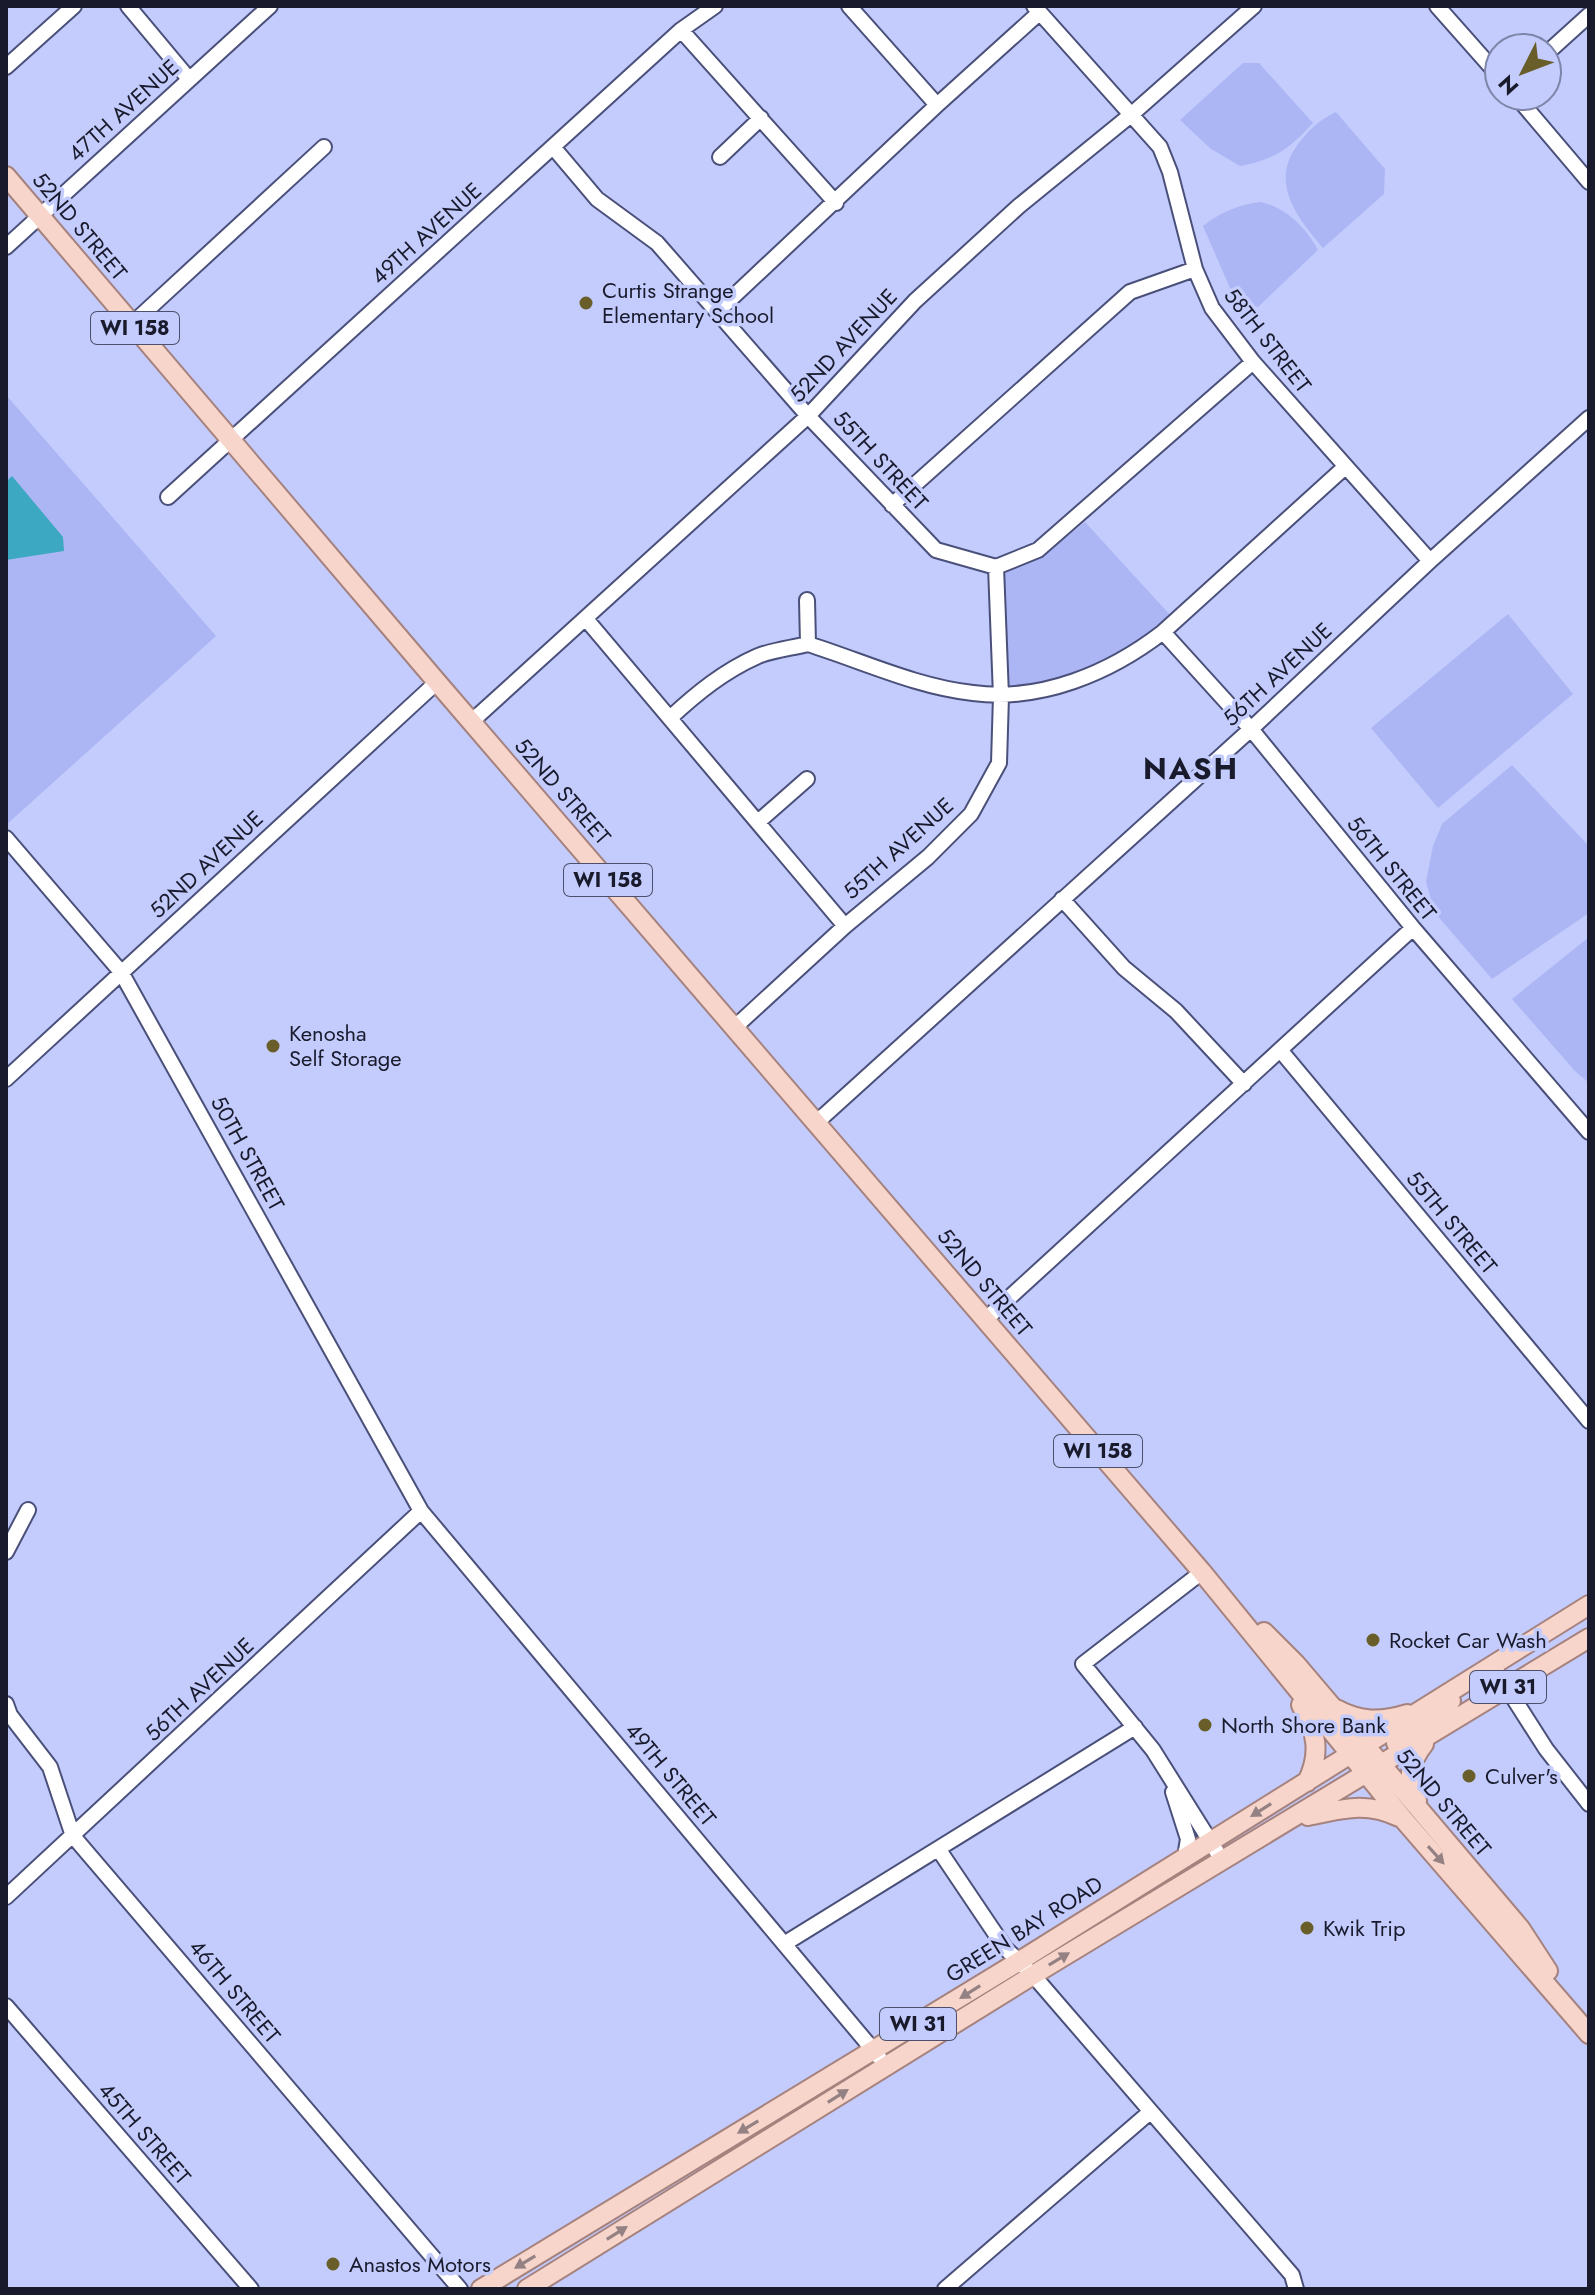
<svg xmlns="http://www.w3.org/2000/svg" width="1595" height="2295" font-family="Jost,sans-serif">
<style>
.green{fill:#acb6f4}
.water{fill:#3ca8c1}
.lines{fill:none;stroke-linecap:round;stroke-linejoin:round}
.minor-casing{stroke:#4a5079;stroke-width:18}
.major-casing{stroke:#a6827e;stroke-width:22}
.minor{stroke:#fff;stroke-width:14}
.major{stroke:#f7d5cb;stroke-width:18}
.oneway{fill:#938184}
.poi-dot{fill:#695d2a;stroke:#c3ccfc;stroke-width:3}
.labels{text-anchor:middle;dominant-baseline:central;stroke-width:7;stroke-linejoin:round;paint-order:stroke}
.shield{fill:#c3ccfc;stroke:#4c506b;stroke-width:2}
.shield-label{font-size:20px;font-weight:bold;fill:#191b2d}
.street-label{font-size:22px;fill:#191b2d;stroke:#c3ccfc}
.poi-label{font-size:22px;fill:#191b2d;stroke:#c3ccfc;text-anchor:start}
.district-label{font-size:30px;font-weight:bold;letter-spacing:2px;fill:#191b2d;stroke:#c3ccfc}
</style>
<rect width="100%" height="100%" fill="#c3ccfc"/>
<path class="green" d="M 1243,63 L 1259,63 L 1313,123 C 1289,149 1276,159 1240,166 L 1211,149 L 1180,120 Z
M 1336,112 L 1385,169 L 1384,194 L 1323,248 C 1297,217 1269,183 1298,144 C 1309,130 1319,120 1336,112 Z
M 1260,202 C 1286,207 1306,228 1318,250 L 1258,307 L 1237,304 L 1203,226 C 1221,212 1238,205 1260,202 Z
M 6,395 L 216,636 L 6,825 Z
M 1085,522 L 1171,616 C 1159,627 1147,639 1133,647 C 1110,660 1027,700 1005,683 L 1004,570 L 1045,555 Z
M 1508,614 L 1573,694 L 1438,808 L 1371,728 Z
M 1512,765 L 1589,846 L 1589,913 L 1492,979 L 1435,913 L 1426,882 L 1433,846 L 1442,824 Z
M 1589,937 L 1589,1083 L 1575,1071 L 1512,999 Z"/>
<path class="water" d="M 12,476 L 63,537 L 64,551 L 6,560 L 6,482 Z"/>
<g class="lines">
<defs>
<path id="minor" d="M 128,6 L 189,79
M 849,6 L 937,105
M 1034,6 L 1160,147 L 1170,172 L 1195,269 L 1212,308 L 1253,362 L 1430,561
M 1437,6 L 1499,76
M 681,30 L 836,203
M 1547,53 L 1589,15
M 6,67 L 74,6
M 1516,96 L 1589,182
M 553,147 L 597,199 L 657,243 L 808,416 L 936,550 L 996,567
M 720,157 L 761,118
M 6,247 L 270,6
M 718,311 L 937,105 L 1039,13
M 132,324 L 324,147
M 168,497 L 681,30 L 715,6
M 892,505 L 1130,292 L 1195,269
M 996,567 L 1038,550 L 1253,362
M 807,600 L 808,644
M 586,619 L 845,926
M 1163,632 L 1251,729 L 1413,928 L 1589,1132
M 808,644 C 862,661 917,687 973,693 C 1041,702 1110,673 1163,632 L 1345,467
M 670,718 C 697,693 724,671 758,656 C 773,650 792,648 808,644
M 471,722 L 808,416 L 915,301 L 1019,206 L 1132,114 L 1254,6
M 758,822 L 807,779
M 6,838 L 121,972 L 421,1511 L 879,2057
M 1062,899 L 1124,968 L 1176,1011 L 1244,1084
M 735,1027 L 845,926 L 928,857 L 971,814 L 999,763 L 1001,696 L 996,567
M 1281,1051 L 1589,1421
M 6,1079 L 437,682
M 817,1122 L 1251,729 L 1430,561 L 1589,418
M 985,1320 L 1413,928
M 6,1552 L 28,1510
M 1202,1572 L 1083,1664 L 1153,1750 L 1222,1860
M 1493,1666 L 1546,1749 L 1589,1804
M 6,1704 L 10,1715 L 50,1767 L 73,1836 L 460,2289
M 1173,1792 L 1188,1839 L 1185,1857
M 939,1850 L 1005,1948 L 1033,1975 L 1292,2275 L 1296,2289
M 6,1897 L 421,1511
M 784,1944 L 1135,1727
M 6,2006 L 251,2289
M 945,2289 L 1150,2112"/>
<path id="major" d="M 6,176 L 437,682 L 1202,1572 L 1404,1820 L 1589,2034
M 1264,1632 L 1296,1664 L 1520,1928 L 1548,1971
M 1301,1705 C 1317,1731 1321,1754 1307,1782
M 1336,1709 C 1360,1722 1381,1722 1407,1714
M 1396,1743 L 1434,1718 L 1451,1701
M 1417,1801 C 1407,1779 1409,1763 1424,1744
M 1308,1816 C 1342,1809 1366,1801 1399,1817
M 481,2289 L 1018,1962 L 1589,1605
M 527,2289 L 1033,1975 L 1589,1638"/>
</defs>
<use href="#minor" class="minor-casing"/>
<use href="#major" class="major-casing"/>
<use href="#minor" class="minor"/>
<use href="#major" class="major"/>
</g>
<defs><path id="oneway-solid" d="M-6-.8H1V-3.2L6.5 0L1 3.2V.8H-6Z" transform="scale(2)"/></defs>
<g class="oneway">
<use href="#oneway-solid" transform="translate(1261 1810) rotate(148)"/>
<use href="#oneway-solid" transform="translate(1436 1855) rotate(48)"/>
<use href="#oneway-solid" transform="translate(1059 1959) rotate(-31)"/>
<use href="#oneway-solid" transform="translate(970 1992) rotate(148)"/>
<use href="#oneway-solid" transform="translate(838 2096) rotate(-32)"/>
<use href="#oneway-solid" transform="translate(748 2127) rotate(149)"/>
<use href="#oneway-solid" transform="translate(617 2233) rotate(-32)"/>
<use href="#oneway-solid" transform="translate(525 2262) rotate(149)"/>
</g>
<g class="poi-dot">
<circle cx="586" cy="303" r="8"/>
<circle cx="273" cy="1046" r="8"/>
<circle cx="1373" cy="1640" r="8"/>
<circle cx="1205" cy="1725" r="8"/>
<circle cx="1469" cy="1776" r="8"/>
<circle cx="1307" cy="1928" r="8"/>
<circle cx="333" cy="2264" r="8"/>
</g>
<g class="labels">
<g class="shield">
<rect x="91" y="312" width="88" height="32" rx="6"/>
<rect x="564" y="864" width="88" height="32" rx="6"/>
<rect x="1054" y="1435" width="88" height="32" rx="6"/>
<rect x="1470" y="1671" width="76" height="32" rx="6"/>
<rect x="880" y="2008" width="76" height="32" rx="6"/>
</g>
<g class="shield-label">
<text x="135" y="328">WI 158</text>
<text x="608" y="880">WI 158</text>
<text x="1098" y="1451">WI 158</text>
<text x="1508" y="1687">WI 31</text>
<text x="918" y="2024">WI 31</text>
</g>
<g class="street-label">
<text transform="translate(123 110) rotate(-42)">47TH AVENUE</text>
<text transform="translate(80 226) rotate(50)">52ND STREET</text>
<text transform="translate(426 233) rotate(-42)">49TH AVENUE</text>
<text transform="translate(1268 340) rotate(52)">58TH STREET</text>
<text transform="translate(843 345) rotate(-47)">52ND AVENUE</text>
<text transform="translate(881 460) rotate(47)">55TH STREET</text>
<text transform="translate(1277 674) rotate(-43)">56TH AVENUE</text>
<text transform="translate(563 791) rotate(49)">52ND STREET</text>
<text transform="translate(898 848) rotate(-42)">55TH AVENUE</text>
<text transform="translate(206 864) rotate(-43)">52ND AVENUE</text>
<text transform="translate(1392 868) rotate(51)">56TH STREET</text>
<text transform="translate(248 1153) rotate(61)">50TH STREET</text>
<text transform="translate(1452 1222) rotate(50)">55TH STREET</text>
<text transform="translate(985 1282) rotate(50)">52ND STREET</text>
<text transform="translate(199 1689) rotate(-43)">56TH AVENUE</text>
<text transform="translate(671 1774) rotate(50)">49TH STREET</text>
<text transform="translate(1444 1802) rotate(50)">52ND STREET</text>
<text transform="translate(1024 1929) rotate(-32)">GREEN BAY ROAD</text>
<text transform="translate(235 1991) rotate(50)">46TH STREET</text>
<text transform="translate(145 2133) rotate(49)">45TH STREET</text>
</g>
<g class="poi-label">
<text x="602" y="290">Curtis Strange<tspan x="602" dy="25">Elementary School</tspan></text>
<text x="289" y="1033">Kenosha<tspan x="289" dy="25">Self Storage</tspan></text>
<text x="1389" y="1640">Rocket Car Wash</text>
<text x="1221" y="1725">North Shore Bank</text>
<text x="1485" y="1776">Culver's</text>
<text x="1323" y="1928">Kwik Trip</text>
<text x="349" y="2264">Anastos Motors</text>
</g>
<g class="district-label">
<text x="1191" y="768">NASH</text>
</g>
</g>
<rect width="1595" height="2295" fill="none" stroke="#191b2d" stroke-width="16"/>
<g transform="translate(1523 72) rotate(228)"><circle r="38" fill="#c3ccfc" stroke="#7f85a9" stroke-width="2"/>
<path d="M0-6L14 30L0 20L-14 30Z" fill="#695d2a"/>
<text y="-12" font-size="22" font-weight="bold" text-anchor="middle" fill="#191b2d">N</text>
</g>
</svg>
